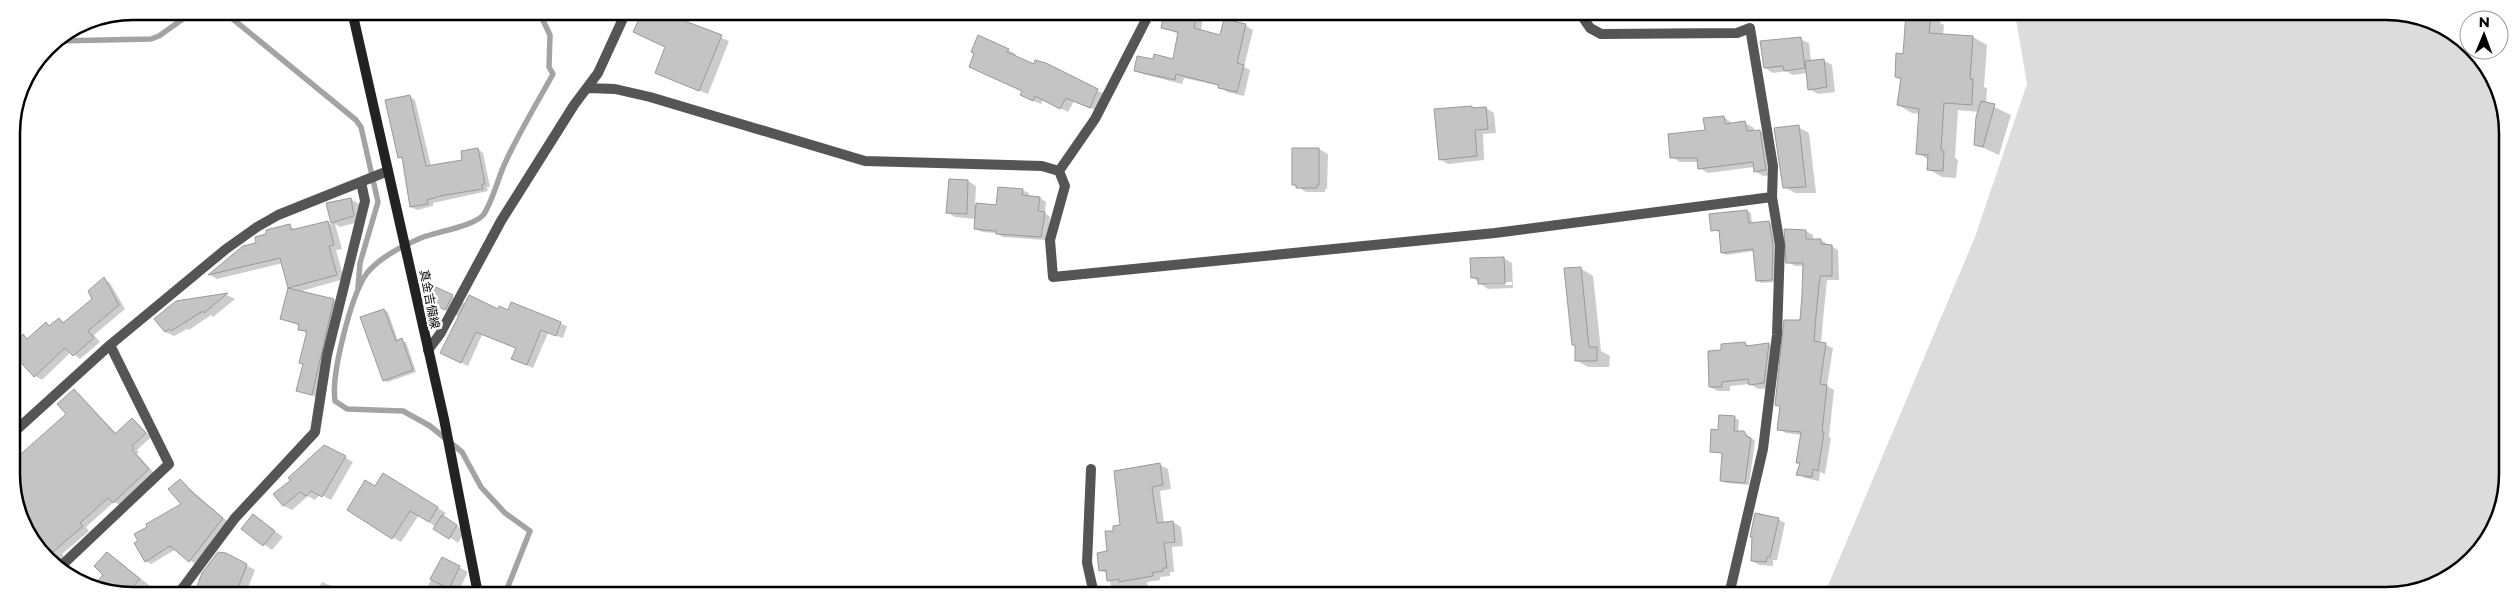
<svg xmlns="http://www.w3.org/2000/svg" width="2519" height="607" font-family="Montserrat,'Noto Sans JP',sans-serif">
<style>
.green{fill:#dcdcdc}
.shadow{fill:#0003;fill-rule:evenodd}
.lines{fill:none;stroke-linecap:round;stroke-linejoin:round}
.stream{stroke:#a3a3a3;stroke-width:5.5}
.building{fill:#c4c4c4;stroke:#999}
.street{stroke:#555;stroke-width:10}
.secondary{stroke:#222;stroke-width:10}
.labels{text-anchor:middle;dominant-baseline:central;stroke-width:5;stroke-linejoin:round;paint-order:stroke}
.street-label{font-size:12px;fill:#000;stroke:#fff}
.rim{fill:none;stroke:#000;stroke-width:2.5}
</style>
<rect width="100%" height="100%" fill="#fff"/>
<path class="green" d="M 2015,13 L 2410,14 L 2469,46 L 2469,50 L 2474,50 L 2505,110 L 2505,498 L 2491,535 L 2466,566 L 2432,587 L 2393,596 L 1824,595 L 1975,237 L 2027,84 Z"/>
<path class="shadow" d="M 643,12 L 670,12 L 669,16 L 729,41 L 708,94 L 664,77 L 666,47 L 635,32 Z
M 1196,12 L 1203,17 L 1201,31 L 1221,37 L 1246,26 L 1253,30 L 1244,67 L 1250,70 L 1244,96 L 1227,92 L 1220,86 L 1184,78 L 1182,84 L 1143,74 L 1136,70 L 1154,61 L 1174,60 L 1179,34 L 1162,27 Z
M 1766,13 L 1789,13 L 1790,17 L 1775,20 Z
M 1912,13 L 1940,13 L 1940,23 L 1944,25 L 1943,35 L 1973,37 L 1987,45 L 1984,87 L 1987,88 L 1986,103 L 2011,115 L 1999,155 L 1975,144 L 1979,112 L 1958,110 L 1955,158 L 1958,160 L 1956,178 L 1942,177 L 1928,169 L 1929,160 L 1917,153 L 1920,114 L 1912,113 L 1898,105 L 1902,80 L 1896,77 L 1904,55 Z
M 1800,39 L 1809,43 L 1811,61 L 1823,60 L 1832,65 L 1835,92 L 1818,94 L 1809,89 L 1808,73 L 1793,75 L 1786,71 L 1773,73 L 1765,68 Z
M 1008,50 L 1016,54 L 1014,57 L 1105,94 L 1097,111 L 1074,101 L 1068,112 L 1043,99 L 1041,104 L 1029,99 L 1024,91 L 978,70 Z
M 409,96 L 415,100 L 431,166 L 463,161 L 478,149 L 483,153 L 490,187 L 487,187 L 488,191 L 433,203 L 433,206 L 417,210 L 411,207 L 404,160 L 399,157 Z
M 1486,108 L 1494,113 L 1496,133 L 1483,134 L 1484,160 L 1448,164 L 1440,159 Z
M 1724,117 L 1733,124 L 1745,123 L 1754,128 L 1754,131 L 1760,131 L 1768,136 L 1774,175 L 1763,176 L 1755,171 L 1754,167 L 1708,173 L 1699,168 L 1699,162 L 1680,162 L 1672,157 Z
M 1798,127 L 1809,133 L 1816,193 L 1795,193 L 1784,187 Z
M 1294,149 L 1319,149 L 1328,154 L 1327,189 L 1325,189 L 1325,192 L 1306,192 L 1293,184 Z
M 968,181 L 976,186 L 975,204 L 997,206 L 1022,190 L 1029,193 L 1028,197 L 1040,198 L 1046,202 L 1045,213 L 1050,217 L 1047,240 L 1003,237 L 997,233 L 982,232 L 975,228 L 976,219 L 955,217 L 947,212 Z
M 351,199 L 359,204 L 362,221 L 340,227 L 335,224 L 342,249 L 336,250 L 344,279 L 298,292 L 333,300 L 342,305 L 321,399 L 298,390 L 304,365 L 307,334 L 300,329 L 300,326 L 282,319 L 290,288 L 283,263 L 217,279 L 210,275 L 244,247 L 258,244 L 289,226 L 297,230 L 328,222 L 332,225 L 328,204 Z
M 1747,211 L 1751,213 L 1752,224 L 1769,222 L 1773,224 L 1777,248 L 1775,282 L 1761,283 L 1757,280 L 1754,251 L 1726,255 L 1722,253 L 1720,232 L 1712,230 Z
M 1806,231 L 1813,235 L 1813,240 L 1821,240 L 1838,250 L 1839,280 L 1827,280 L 1823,320 L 1821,343 L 1833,348 L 1827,386 L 1834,390 L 1829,437 L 1831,438 L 1825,474 L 1820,472 L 1819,481 L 1805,478 L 1798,474 L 1801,464 L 1797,462 L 1802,435 L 1786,433 L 1778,429 L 1782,408 L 1777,405 L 1801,322 L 1804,266 L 1795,266 L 1788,262 Z
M 1503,258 L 1512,263 L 1513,288 L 1488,289 L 1472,277 ZM 1512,282 L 1512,285 L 1486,285 L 1486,283 Z
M 1580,268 L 1593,276 L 1601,351 L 1610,356 L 1609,367 L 1588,367 L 1576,360 L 1576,346 L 1574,344 Z
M 104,279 L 110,283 L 125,309 L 94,335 L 100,342 L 80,359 L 71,352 L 42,380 L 35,376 L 13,353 L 13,346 L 23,336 L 29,339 L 46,324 L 50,326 L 59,319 L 65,323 L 94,299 Z
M 437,289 L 466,304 L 509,311 L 512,304 L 567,326 L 563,338 L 548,333 L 533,368 L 513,359 L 517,349 L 482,335 L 468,366 L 448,356 L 459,317 L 431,302 Z
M 227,295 L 235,299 L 213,317 L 211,315 L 189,330 L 187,329 L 174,336 L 165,332 L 177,302 Z
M 384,310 L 388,312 L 398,341 L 406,342 L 416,372 L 388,382 L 384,380 Z
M 1745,343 L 1751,347 L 1769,344 L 1777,349 L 1772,388 L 1758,389 L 1750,384 L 1730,386 L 1730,391 L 1718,391 L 1710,387 L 1722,352 Z
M 74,391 L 80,395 L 117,434 L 132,420 L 138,424 L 151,437 L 137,450 L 139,452 L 137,454 L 154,473 L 120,505 L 114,502 L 86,527 L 89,531 L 62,554 L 64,557 L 56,565 L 47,560 L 14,498 L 13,463 L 68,414 Z
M 1735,418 L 1739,420 L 1738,432 L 1744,432 L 1755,441 L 1749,485 L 1726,483 L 1722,480 L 1724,454 L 1712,451 L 1719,431 Z
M 325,446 L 353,462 L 331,500 L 320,494 L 315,500 L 308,496 L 292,510 L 284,506 L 275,495 L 293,480 Z
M 1160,465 L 1168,469 L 1171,489 L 1160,491 L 1164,523 L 1173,522 L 1181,527 L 1183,546 L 1172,547 L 1174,572 L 1170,572 L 1170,576 L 1160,577 L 1160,580 L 1147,582 L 1149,594 L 1113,594 L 1108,574 L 1100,570 L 1114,532 L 1121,526 Z
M 392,479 L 446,513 L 443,517 L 465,531 L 458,543 L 419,515 L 401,542 L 348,510 L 375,487 Z
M 180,480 L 228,522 L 195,564 L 176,549 L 151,564 L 146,561 L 183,504 Z
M 254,516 L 283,537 L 272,550 L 243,529 Z
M 1778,519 L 1785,523 L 1777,560 L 1773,560 L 1773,566 L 1759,565 L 1752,561 Z
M 108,554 L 116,559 L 159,593 L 109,593 L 95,586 L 105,575 Z
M 226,554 L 255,570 L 246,593 L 196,593 L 204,574 Z
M 442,558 L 468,572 L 457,594 L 422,594 L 423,589 L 426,590 Z
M 322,582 L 350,594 L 315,594 Z"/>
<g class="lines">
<path class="stream" d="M 223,11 L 356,120 L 361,127 L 378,202 L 360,263 L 358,288
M 56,41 L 151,39 L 159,36 L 194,11
M 505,594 L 530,531 L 505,513 L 481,487 L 462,452 L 430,426 L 403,411 L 347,409 L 335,401 C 331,374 351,295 367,273 C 380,257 402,246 421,238 C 435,232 476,226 484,214 C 494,198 498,177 506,161 C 520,131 537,103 553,74 L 549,67 L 550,35 L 539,12"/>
</g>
<path class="building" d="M 642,12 L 661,12 L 722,35 L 699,91 L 655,73 L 665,47 L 633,32 Z
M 1164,12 L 1197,12 L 1194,28 L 1220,35 L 1224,19 L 1246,24 L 1237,63 L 1244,65 L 1237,92 L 1218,88 L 1219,85 L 1176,74 L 1175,80 L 1134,71 L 1137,56 L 1153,59 L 1154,54 L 1173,59 L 1178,32 L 1161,28 Z
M 1906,13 L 1927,13 L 1927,15 L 1931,16 L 1929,33 L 1973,36 L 1970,79 L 1973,79 L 1972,105 L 1944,103 L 1941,150 L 1944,151 L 1943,171 L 1927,170 L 1928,155 L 1916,154 L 1919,109 L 1897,105 L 1901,78 L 1895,77 L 1896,53 L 1903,54 Z
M 978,35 L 1009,49 L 1007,52 L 1034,64 L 1035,60 L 1046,63 L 1098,89 L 1090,108 L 1066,98 L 1060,109 L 1035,96 L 1033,101 L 1020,95 L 1022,91 L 969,67 L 974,53 L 971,52 Z
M 1801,37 L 1805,68 L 1784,71 L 1783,66 L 1764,68 L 1760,41 Z
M 1824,59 L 1827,87 L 1808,90 L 1805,61 Z
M 410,95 L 426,166 L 462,160 L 461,151 L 478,148 L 485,184 L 482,184 L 483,189 L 445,195 L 427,200 L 428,204 L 410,207 L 402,157 L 398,158 L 385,100 Z
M 1981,101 L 1995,104 L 1983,147 L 1974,145 L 1976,117 Z
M 1472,106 L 1472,108 L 1486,107 L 1488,129 L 1475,130 L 1477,156 L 1439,160 L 1434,109 Z
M 1724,116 L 1725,124 L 1745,121 L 1747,131 L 1760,130 L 1766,170 L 1754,172 L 1753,162 L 1698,169 L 1697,158 L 1670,158 L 1668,134 L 1705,130 L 1703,118 Z
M 1799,125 L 1806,187 L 1783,188 L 1774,128 Z
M 1292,148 L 1319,148 L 1319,185 L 1317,185 L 1317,188 L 1296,188 L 1296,185 L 1292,185 Z
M 949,179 L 968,180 L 967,214 L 946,213 Z
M 998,187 L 1023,189 L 1022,195 L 1040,197 L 1038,211 L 1045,212 L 1041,237 L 996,234 L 996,231 L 974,229 L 976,203 L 996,205 Z
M 351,198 L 354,216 L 331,223 L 326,203 Z
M 1747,210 L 1749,223 L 1769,221 L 1773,245 L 1772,280 L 1756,281 L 1753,249 L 1721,253 L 1719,230 L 1711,231 L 1709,214 Z
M 328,221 L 334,245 L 329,246 L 337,275 L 288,288 L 280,258 L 208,275 L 243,246 L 256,243 L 255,237 L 266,234 L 266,230 L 290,224 L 291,230 Z
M 1784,229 L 1806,230 L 1806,239 L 1821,239 L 1821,244 L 1832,245 L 1832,276 L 1820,276 L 1816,315 L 1814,341 L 1826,343 L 1820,384 L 1827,385 L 1822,432 L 1824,432 L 1818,471 L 1813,469 L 1812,477 L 1796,475 L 1800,463 L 1796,463 L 1801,432 L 1777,430 L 1780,406 L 1775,405 L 1784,320 L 1800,320 L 1802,295 L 1803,263 L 1786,263 Z
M 1504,257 L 1505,284 L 1478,284 L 1478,278 L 1471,278 L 1470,258 Z
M 1581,267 L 1589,347 L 1597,347 L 1597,361 L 1575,361 L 1575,345 L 1572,345 L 1564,268 Z
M 104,277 L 119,305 L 88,331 L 94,338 L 73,356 L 65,348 L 34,377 L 13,354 L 13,344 L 23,334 L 27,339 L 46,322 L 49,326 L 59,318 L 63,323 L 92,299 L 88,291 Z
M 436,287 L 453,295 L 445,310 L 429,302 Z
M 288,288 L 334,299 L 312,395 L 296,391 L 303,364 L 299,363 L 307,331 L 298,330 L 299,324 L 280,319 Z
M 228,293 L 204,313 L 203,311 L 171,331 L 169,329 L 165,332 L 154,319 L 176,301 Z
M 469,295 L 498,309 L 499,306 L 508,310 L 511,302 L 561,322 L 556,336 L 541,330 L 527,365 L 511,359 L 516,348 L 476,332 L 461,363 L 440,353 Z
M 384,309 L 396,341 L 402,338 L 413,370 L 383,381 L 360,317 Z
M 1745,342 L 1746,346 L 1769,343 L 1764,383 L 1749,385 L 1748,379 L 1722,382 L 1722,387 L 1709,387 L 1708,351 L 1721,350 L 1721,344 Z
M 74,389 L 115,434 L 132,418 L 146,433 L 132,446 L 134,448 L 132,450 L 149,469 L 113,503 L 108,498 L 80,523 L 83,526 L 46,558 L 14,498 L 13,461 L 66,414 L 57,404 Z
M 1719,415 L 1735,416 L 1734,431 L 1744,431 L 1747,437 L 1751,438 L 1745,483 L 1720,481 L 1722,453 L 1710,452 L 1711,429 L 1718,430 Z
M 324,445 L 346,456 L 322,497 L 311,491 L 306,496 L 300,492 L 283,506 L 273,494 L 291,480 L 288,478 Z
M 1160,463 L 1163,485 L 1152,487 L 1157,523 L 1173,521 L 1175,542 L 1164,543 L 1167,568 L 1163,568 L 1163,571 L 1152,573 L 1153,576 L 1119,582 L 1119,579 L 1107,581 L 1106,570 L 1099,571 L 1097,553 L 1107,551 L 1105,531 L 1113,531 L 1113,526 L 1120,525 L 1114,471 Z
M 383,473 L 438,507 L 429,522 L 410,511 L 392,539 L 347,510 L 365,480 L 375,486 Z
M 180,479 L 195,495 L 223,518 L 189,562 L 170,546 L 145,562 L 134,543 L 138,541 L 134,534 L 147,527 L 146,524 L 181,504 L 168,489 Z
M 1755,513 L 1779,518 L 1770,557 L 1767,557 L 1766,562 L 1751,561 L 1752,537 L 1750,537 Z
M 253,514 L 275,531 L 263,546 L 241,529 Z
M 442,515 L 457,525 L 449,539 L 433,529 Z
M 107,552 L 140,579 L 127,593 L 109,593 L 94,585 L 103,575 L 94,566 Z
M 218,552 L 226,553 L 247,564 L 236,593 L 214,593 L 196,589 L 202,573 Z
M 442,557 L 460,566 L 449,589 L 430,579 Z"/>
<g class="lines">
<path class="street" d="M 1580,13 L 1590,28 L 1601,34 L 1737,33 L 1750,28 L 1773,166 L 1772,197 L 1780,245 L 1777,335 L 1763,449 L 1729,595
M 588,88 L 615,89 L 650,97 L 865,161 L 1042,166 L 1059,171
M 1059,171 L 1065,186 L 1050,240 L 1053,277 L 1495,233 L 1772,197
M 1059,171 L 1095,119 L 1150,12
M 428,350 L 440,334 L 501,221 L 574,105 L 598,73 L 626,12
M 13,433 L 110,345 L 226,249 L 257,227 L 278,215 L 388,171
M 1091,469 L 1087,563 L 1094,594
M 60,567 L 169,464 L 110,345
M 179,593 L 235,518 L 315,432 L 327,355 L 365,201 L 361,182"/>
<path class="secondary" d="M 352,11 L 444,419 L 478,594"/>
</g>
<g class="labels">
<g class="street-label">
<text transform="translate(430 299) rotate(79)">真金吉備線</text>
</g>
</g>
<path d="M0 0H2519V607H0ZM133 20H2386A113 113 0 0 1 2499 133V474A113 113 0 0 1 2386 587H133A113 113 0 0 1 20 474V133A113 113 0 0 1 133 20Z" fill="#fff" fill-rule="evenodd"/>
<path class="rim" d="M133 20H2386A113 113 0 0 1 2499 133V474A113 113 0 0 1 2386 587H133A113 113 0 0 1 20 474V133A113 113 0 0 1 133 20Z"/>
<g transform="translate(2484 35) rotate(1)"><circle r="24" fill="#ffffff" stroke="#999999"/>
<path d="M0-4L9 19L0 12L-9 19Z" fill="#000000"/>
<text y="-8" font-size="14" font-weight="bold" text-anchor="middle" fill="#000000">N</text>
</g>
</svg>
